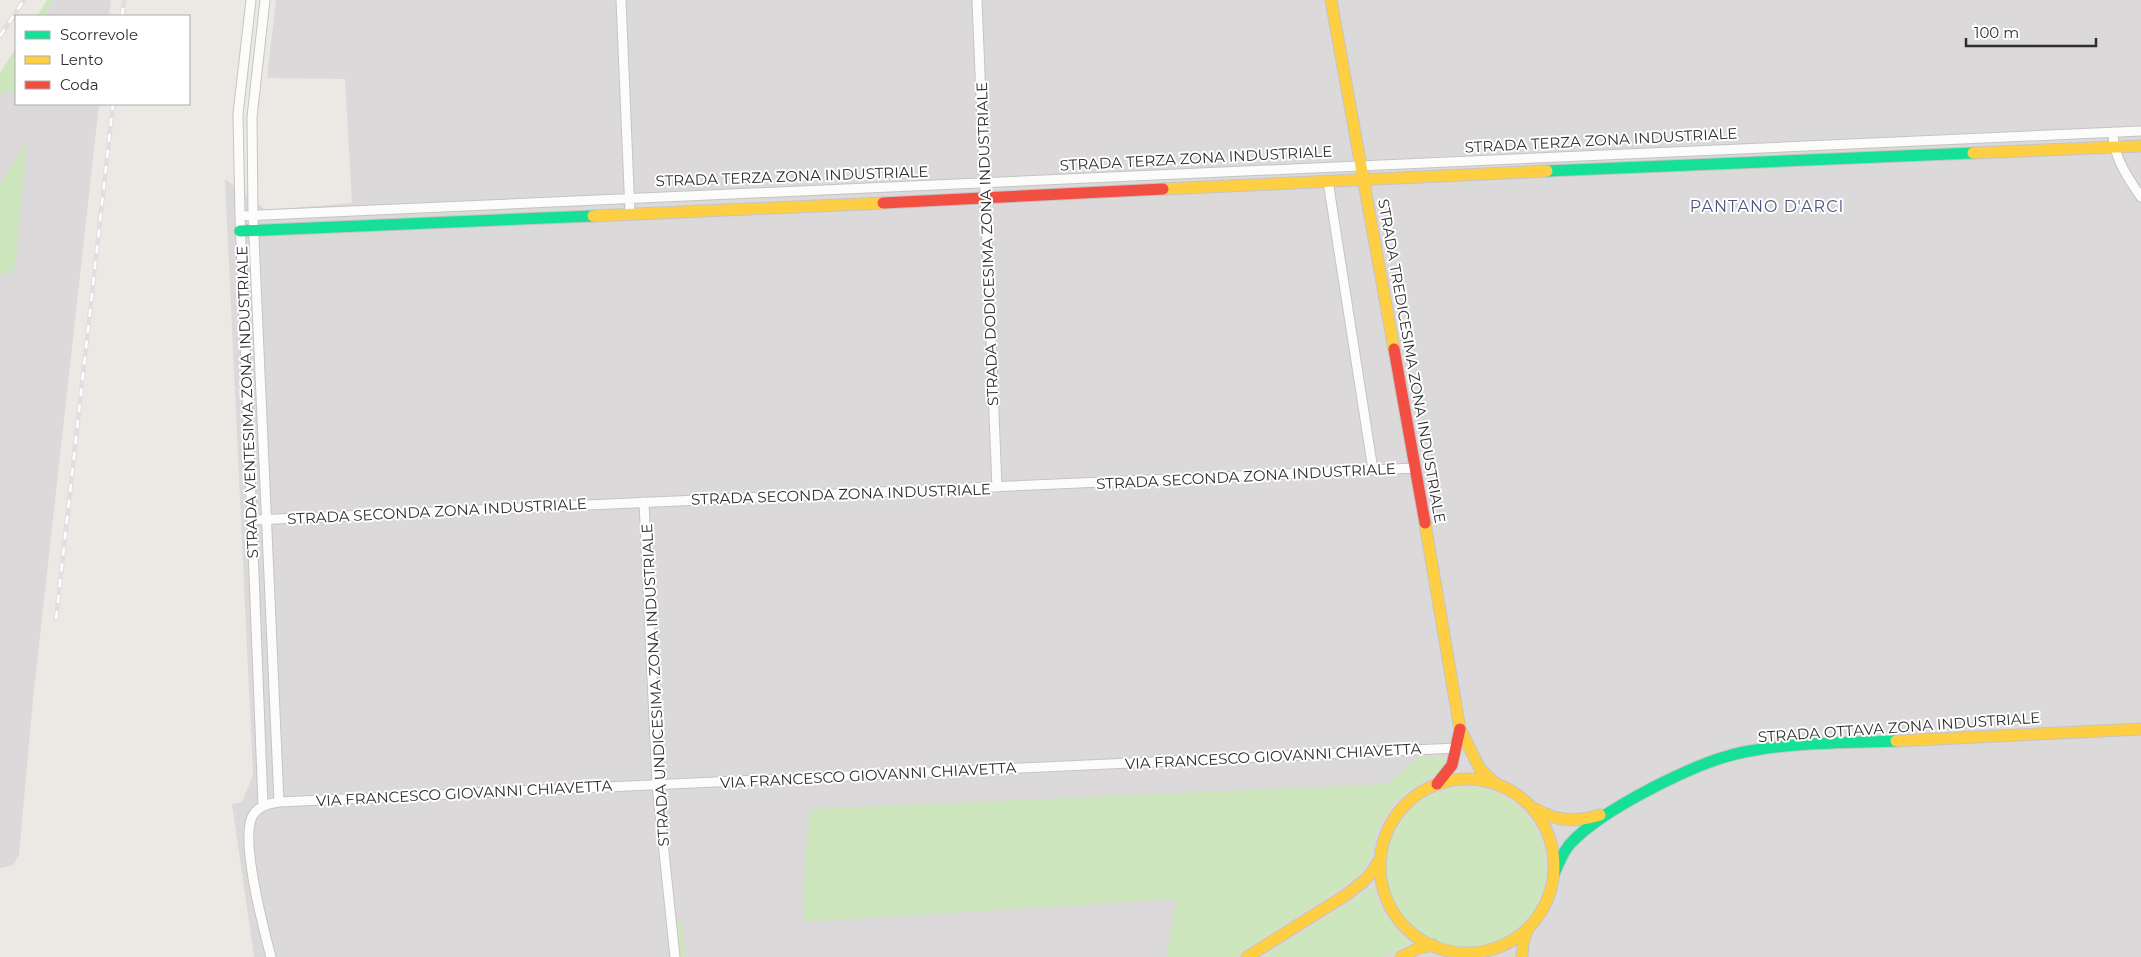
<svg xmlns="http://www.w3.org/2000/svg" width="2141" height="957" font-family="Montserrat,sans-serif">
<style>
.industrial{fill:#dcd9db}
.green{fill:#cee6be}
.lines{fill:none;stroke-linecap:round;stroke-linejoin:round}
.street-casing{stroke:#c5c4c5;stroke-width:11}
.fast-casing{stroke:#c5c4c5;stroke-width:13}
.slow-casing{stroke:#c5c4c5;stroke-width:13}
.jam-casing{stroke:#c5c4c5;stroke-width:13}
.street{stroke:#fcfcfb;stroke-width:9}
.fast{stroke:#16e098;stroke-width:11}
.slow{stroke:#ffcf43;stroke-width:11}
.jam{stroke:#f24e42;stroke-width:11}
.rail-casing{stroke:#dfdfe1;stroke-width:4.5}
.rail{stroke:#fff;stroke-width:2.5;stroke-dasharray:8;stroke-linecap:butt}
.labels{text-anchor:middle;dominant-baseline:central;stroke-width:4;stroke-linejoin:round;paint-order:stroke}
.street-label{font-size:15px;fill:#2e2e2e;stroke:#fff}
.neighbourhood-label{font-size:16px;letter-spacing:1px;fill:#4d5680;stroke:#fff}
</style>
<rect width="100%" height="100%" fill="#ece8e4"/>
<path class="industrial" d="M 53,0 L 111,0 L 109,16 L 45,16 Z
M 276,0 L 2141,0 L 2141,957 L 254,957 L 232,804 L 242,802 L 253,775 L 225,179 L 266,210 L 352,203 L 345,79 L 267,78 Z
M 16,69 L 16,104 L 99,104 L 33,699 L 19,855 L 13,865 L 0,868 L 0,97 Z"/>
<path class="green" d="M 47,0 L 53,0 L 45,16 L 37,16 Z
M 16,48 L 16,95 L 5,89 L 0,97 L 0,73 Z
M 27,142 L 15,267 L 9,273 L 0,274 L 0,183 Z
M 1442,756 L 1446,759 L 1447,764 L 1442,770 L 1415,787 L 1396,801 L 1385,815 L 1377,831 L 1370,860 L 1358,877 L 1234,957 L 1166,957 L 1177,899 L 803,922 L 805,857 L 810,809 L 1387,784 L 1419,757 Z
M1386 867a80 80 0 1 1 160 0a80 80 0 1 1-160 0Z
M 1373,885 C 1379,910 1392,927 1411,943 L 1386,957 L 1263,957 L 1366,892 Z
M 681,921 L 686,957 L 681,957 L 677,922 Z"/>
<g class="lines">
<defs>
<path id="street" d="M 251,0 L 238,114 L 240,216 L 263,805
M 265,0 L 252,117 L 253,215 L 279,802
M 621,0 L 630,213
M 977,0 L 997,487
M 2113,132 C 2113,156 2127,177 2141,197
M 1328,181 L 1373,470
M 240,216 L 2141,131
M 644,502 L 657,785 L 675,957
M 252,520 L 1416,468
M 271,957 C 264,930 239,838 253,815 C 259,805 269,804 279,802 L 1457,748"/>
<path id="fast" d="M 1547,171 L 1973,153
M 240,231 L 593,216
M 1554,874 C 1558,864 1563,852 1570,844 C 1602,809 1698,761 1744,752 C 1794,742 1846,743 1896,741"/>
<path id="slow" d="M 1331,0 L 1394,349
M 1973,153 L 2141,146
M 1163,189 L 1547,171
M 593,216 L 883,203
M 1425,523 L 1460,729 L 1480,769 L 1496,784
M 1896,741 L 2141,729
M1380 866a87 87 0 1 1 174 0a87 87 0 1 1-174 0Z
M 1536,809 C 1557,822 1577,822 1600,815
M 1247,957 L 1346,895 L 1364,881 L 1373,871 L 1381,857
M 1401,957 L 1419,948 L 1433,945
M 1522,957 L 1523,943 L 1528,928"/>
<path id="jam" d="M 883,203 L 1163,189
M 1394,349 L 1425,523
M 1437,784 L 1452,765 L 1460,729"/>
</defs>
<use href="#street" class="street-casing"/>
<use href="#fast" class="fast-casing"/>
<use href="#slow" class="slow-casing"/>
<use href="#jam" class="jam-casing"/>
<use href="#street" class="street"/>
<use href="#fast" class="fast"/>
<use href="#slow" class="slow"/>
<use href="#jam" class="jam"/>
<defs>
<path id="rail" d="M 122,16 L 124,0
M 0,36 L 24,0
M 56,619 L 113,104"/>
</defs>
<use href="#rail" class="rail-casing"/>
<use href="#rail" class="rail"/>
</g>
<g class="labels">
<g class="street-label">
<text transform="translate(1601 140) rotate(-3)">STRADA TERZA ZONA INDUSTRIALE</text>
<text transform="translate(1196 158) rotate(-3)">STRADA TERZA ZONA INDUSTRIALE</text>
<text transform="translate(792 176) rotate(-2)">STRADA TERZA ZONA INDUSTRIALE</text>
<text transform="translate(987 244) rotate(-92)">STRADA DODICESIMA ZONA INDUSTRIALE</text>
<text transform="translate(1412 361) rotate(80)">STRADA TREDICESIMA ZONA INDUSTRIALE</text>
<text transform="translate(247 402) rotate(-92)">STRADA VENTESIMA ZONA INDUSTRIALE</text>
<text transform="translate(1246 476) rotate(-3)">STRADA SECONDA ZONA INDUSTRIALE</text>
<text transform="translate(841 494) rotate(-2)">STRADA SECONDA ZONA INDUSTRIALE</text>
<text transform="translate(437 511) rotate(-3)">STRADA SECONDA ZONA INDUSTRIALE</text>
<text transform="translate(655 685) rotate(-93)">STRADA UNDICESIMA ZONA INDUSTRIALE</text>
<text transform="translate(1899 727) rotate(-4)">STRADA OTTAVA ZONA INDUSTRIALE</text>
<text transform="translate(1273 756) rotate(-3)">VIA FRANCESCO GIOVANNI CHIAVETTA</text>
<text transform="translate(868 775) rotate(-3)">VIA FRANCESCO GIOVANNI CHIAVETTA</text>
<text transform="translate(464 793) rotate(-3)">VIA FRANCESCO GIOVANNI CHIAVETTA</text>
</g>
<g class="neighbourhood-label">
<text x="1767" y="206">PANTANO D'ARCI</text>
</g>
</g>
<rect x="15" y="15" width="175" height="90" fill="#ffffff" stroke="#ababab"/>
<rect x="25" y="31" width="25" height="8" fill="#16e098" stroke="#ababab"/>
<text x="60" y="40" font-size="15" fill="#2e2e2e">Scorrevole</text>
<rect x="25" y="56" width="25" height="8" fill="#ffcf43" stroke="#ababab"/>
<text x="60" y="65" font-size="15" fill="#2e2e2e">Lento</text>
<rect x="25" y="81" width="25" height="8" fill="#f24e42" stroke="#ababab"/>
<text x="60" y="90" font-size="15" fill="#2e2e2e">Coda</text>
<path d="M1966 38v8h130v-8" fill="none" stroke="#2e2e2e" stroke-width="2.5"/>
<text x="1974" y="38" font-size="15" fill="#2e2e2e" stroke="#ffffff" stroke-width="4" paint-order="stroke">100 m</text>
</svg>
